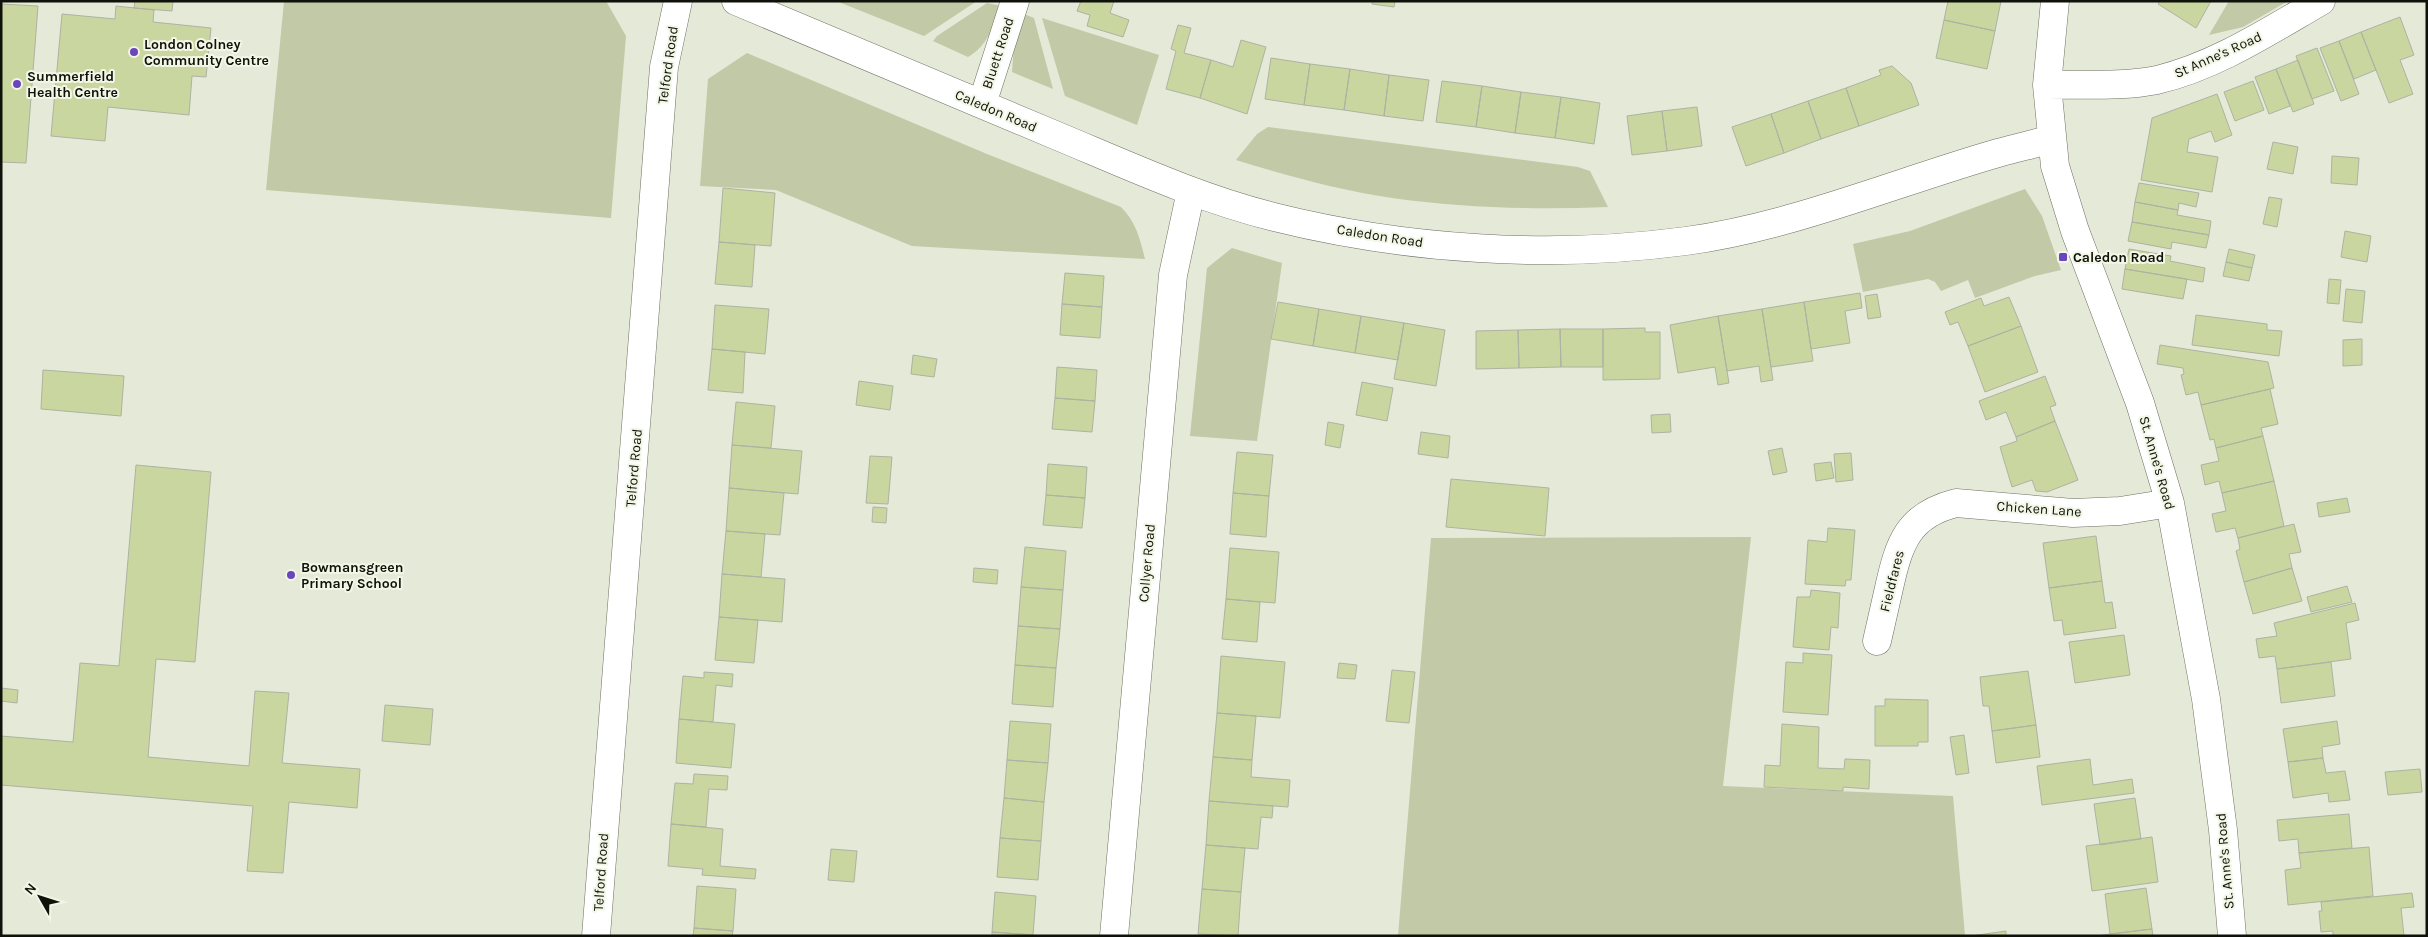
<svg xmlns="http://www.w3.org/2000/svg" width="2428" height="937" font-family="Karla,sans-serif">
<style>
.green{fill:#c1c9a7}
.building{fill:#cad6a0;stroke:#aeb2a2}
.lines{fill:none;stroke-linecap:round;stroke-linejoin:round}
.minor-casing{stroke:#6e7162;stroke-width:29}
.minor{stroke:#fff;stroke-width:28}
.poi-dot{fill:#6945be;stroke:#f2f6e5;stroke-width:2}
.labels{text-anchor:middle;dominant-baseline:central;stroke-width:4;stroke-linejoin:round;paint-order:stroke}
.poi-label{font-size:14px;font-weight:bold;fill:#0f110b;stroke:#f2f6e5;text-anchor:start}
.street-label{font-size:14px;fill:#0f110b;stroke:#f2f6e5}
</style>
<rect width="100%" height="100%" fill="#e5e9d8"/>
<path class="green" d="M 284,1 L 606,1 L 626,36 L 611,218 L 266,190 Z
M 836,1 L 977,1 L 924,36 Z
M 2229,1 L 2288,1 L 2243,27 L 2209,35 Z
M 987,3 L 1001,6 C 993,27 988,45 968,57 L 933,41 L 937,36 Z
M 1024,14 L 1034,18 L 1053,89 L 1012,72 L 1014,45 Z
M 1042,18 L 1159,55 L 1137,125 L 1065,96 Z
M 747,53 L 987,154 L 1121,207 C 1136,222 1140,239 1145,259 L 912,246 L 776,190 L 700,186 L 708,79 Z
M 1268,127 L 1578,167 L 1590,171 L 1608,207 C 1536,210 1463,208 1392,198 C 1339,190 1287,176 1236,160 L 1257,134 Z
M 2025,189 L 2042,216 L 2061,270 L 2035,276 L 1975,298 L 1968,280 L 1941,291 L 1935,282 L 1928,279 L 1863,292 L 1853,244 L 1910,231 Z
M 1232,248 L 1282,263 L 1257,441 L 1190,436 L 1207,268 Z
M 1751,537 L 1723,786 L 1953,796 L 1965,936 L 1398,936 L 1431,538 Z"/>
<path class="building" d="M 135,1 L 173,1 L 172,11 L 134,8 Z
M 1081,1 L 1114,1 L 1110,13 L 1129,20 L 1123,37 L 1087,26 L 1090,15 L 1077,11 Z
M 1372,1 L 1395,1 L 1394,7 L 1372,4 Z
M 1948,1 L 2001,1 L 1995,31 L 1944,20 Z
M 2160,1 L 2211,1 L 2196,28 L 2158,4 Z
M 1,4 L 38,6 L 26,163 L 1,162 Z
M 116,6 L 154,10 L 153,22 L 211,28 L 206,77 L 192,76 L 189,115 L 108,107 L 105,141 L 51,136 L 62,14 L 115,19 Z
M 2400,17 L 2414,55 L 2400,60 L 2413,94 L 2389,103 L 2361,32 Z
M 1944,20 L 1995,31 L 1987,69 L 1936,58 Z
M 1178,25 L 1191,28 L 1184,53 L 1211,60 L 1200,98 L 1166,89 L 1176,51 L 1171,49 Z
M 2361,32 L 2376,70 L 2354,79 L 2339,41 Z
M 1241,40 L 1266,47 L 1247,114 L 1200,98 L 1211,60 L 1233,67 Z
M 2339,41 L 2359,94 L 2341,101 L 2320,48 Z
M 2317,48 L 2334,91 L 2312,99 L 2296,56 Z
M 1271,58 L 1310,64 L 1304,105 L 1265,99 Z
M 2298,60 L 2314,104 L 2293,112 L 2276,69 Z
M 1310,64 L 1350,69 L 1344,110 L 1304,105 Z
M 1892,66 L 1911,83 L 1919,105 L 1859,126 L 1846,88 L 1881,75 L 1879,70 Z
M 1350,69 L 1389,75 L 1384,116 L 1344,110 Z
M 2276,69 L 2290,106 L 2269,114 L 2255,77 Z
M 1389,75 L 1429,80 L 1423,121 L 1384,116 Z
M 1442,81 L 1482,86 L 1476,127 L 1436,122 Z
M 2253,81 L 2264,110 L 2235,121 L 2224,92 Z
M 1482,86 L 1521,92 L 1515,133 L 1476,127 Z
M 1846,88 L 1859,126 L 1821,139 L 1808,101 Z
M 1521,92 L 1561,97 L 1555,138 L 1515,133 Z
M 2217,94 L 2232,135 L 2215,142 L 2211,131 L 2189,139 L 2187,152 L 2218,157 L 2212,192 L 2141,180 L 2152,118 Z
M 1561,97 L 1600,103 L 1594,144 L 1555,138 Z
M 1808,101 L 1821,139 L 1784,153 L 1771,114 Z
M 1697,107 L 1702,146 L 1667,151 L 1662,111 Z
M 1662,111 L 1667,151 L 1632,155 L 1627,116 Z
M 1771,114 L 1784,153 L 1746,166 L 1732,127 Z
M 2273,142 L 2298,147 L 2293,174 L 2267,169 Z
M 2332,156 L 2359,158 L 2357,185 L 2331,183 Z
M 2139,183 L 2199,193 L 2196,207 L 2179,203 L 2178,210 L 2135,202 Z
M 723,188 L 775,193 L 771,246 L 719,242 Z
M 2269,197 L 2282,199 L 2277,227 L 2263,224 Z
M 2135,202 L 2178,210 L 2177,215 L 2211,221 L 2209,235 L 2132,222 Z
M 2132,222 L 2209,235 L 2206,248 L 2172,242 L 2171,249 L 2128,241 Z
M 2345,231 L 2371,236 L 2367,262 L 2341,257 Z
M 719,242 L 755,245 L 752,287 L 715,284 Z
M 2129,249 L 2171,256 L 2170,261 L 2205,268 L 2203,282 L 2125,269 Z
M 2229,249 L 2255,255 L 2252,268 L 2226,262 Z
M 2226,262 L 2252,268 L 2249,281 L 2223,276 Z
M 2125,269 L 2187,279 L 2183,299 L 2122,289 Z
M 1065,273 L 1104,276 L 1102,307 L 1062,304 Z
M 2329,279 L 2341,280 L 2339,304 L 2327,303 Z
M 2346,289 L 2365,291 L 2362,323 L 2343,321 Z
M 1860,293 L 1862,308 L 1845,311 L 1850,343 L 1811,349 L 1804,302 Z
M 1877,294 L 1881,317 L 1868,319 L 1865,296 Z
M 2009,297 L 2021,326 L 1968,346 L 1958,322 L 1950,325 L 1945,312 L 1981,298 L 1984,306 Z
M 1278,302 L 1319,309 L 1313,346 L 1271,339 Z
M 1804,302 L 1813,361 L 1771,367 L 1762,309 Z
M 1062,304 L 1102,307 L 1100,338 L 1060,335 Z
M 715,305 L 769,309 L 765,354 L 712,349 Z
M 1319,309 L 1361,316 L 1355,353 L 1313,346 Z
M 1762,309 L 1773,380 L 1761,382 L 1759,366 L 1727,371 L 1718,316 Z
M 2196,315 L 2267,324 L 2267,330 L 2282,331 L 2279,356 L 2192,345 Z
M 1361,316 L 1404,323 L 1398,360 L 1355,353 Z
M 1718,316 L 1729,383 L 1718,385 L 1715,367 L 1678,373 L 1670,325 Z
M 1404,323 L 1445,330 L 1436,386 L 1394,379 Z
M 2021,326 L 2038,372 L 1985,392 L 1968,346 Z
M 1645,328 L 1645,332 L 1660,332 L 1660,379 L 1603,380 L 1603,329 Z
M 1560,329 L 1561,367 L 1519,368 L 1518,330 Z
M 1560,329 L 1603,329 L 1603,367 L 1561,367 Z
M 1518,330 L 1519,368 L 1476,369 L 1476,331 Z
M 2362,339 L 2362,365 L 2343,366 L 2343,340 Z
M 2160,345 L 2268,362 L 2274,388 L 2201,405 L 2198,392 L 2186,395 L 2181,375 L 2184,374 L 2183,368 L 2157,364 Z
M 712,349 L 745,352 L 743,393 L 708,390 Z
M 913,355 L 937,359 L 934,377 L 911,374 Z
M 1057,367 L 1097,370 L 1095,401 L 1055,398 Z
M 43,370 L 124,376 L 121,416 L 41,409 Z
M 2045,376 L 2056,405 L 2050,407 L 2055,421 L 2016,437 L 2006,412 L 1986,420 L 1979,401 Z
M 859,381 L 893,386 L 890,410 L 856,405 Z
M 1362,382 L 1393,388 L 1387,421 L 1356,415 Z
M 2270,389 L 2278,424 L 2261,428 L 2263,436 L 2216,448 L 2214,439 L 2210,440 L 2201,405 Z
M 1055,398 L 1095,401 L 1092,432 L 1052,429 Z
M 736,402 L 775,406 L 771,448 L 732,445 Z
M 1670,414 L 1671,432 L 1652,433 L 1651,415 Z
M 2055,421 L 2078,480 L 2047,492 L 2036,491 L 2032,480 L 2012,487 L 2000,447 L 2017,441 L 2016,437 Z
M 1328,422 L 1344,425 L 1340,448 L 1325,445 Z
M 1421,432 L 1450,436 L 1448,458 L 1418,454 Z
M 2263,436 L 2274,481 L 2222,493 L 2219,481 L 2205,485 L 2201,465 L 2219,461 L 2216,448 Z
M 732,445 L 802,451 L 798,494 L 729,488 Z
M 1782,448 L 1787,472 L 1773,475 L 1768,451 Z
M 1237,452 L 1273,455 L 1269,496 L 1233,493 Z
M 1851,453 L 1853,480 L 1836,482 L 1834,454 Z
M 870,456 L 892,457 L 888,504 L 866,503 Z
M 1831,462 L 1834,478 L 1816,481 L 1814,464 Z
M 1048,464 L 1087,467 L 1085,498 L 1046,495 Z
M 136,465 L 211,472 L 195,662 L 156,659 L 148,757 L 249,766 L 255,691 L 289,693 L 282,763 L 360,769 L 357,808 L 289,802 L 283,873 L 247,871 L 253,806 L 1,785 L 1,736 L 73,742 L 80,663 L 119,666 Z
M 1451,479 L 1549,488 L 1545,536 L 1446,527 Z
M 2274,481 L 2284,526 L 2238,538 L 2235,528 L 2216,532 L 2212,514 L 2226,511 L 2222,493 Z
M 729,488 L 784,493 L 780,535 L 726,531 Z
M 1233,493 L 1269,496 L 1266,537 L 1230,534 Z
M 1046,495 L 1085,498 L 1082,528 L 1043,525 Z
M 2347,498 L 2350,512 L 2319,517 L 2317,503 Z
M 873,507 L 887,508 L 886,523 L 872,522 Z
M 2294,524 L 2301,552 L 2289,554 L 2292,568 L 2244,582 L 2236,551 L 2240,549 L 2238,538 Z
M 1828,528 L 1855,530 L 1851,580 L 1846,580 L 1845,586 L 1805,584 L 1808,540 L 1827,542 Z
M 726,531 L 765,534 L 761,577 L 722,574 Z
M 2096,536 L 2102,581 L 2049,588 L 2043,543 Z
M 1025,547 L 1066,551 L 1063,590 L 1021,587 Z
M 1230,548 L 1279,552 L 1275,603 L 1226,599 Z
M 974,568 L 998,570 L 997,584 L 973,582 Z
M 2292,568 L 2302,601 L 2253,614 L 2244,582 Z
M 722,574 L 785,579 L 782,622 L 719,617 Z
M 2102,581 L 2105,603 L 2112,602 L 2116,628 L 2064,635 L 2062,620 L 2054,621 L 2049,588 Z
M 2347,586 L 2352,602 L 2311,612 L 2307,597 Z
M 1021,587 L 1063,590 L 1060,629 L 1018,626 Z
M 1811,590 L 1840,593 L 1838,628 L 1831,627 L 1829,650 L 1793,647 L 1797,597 L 1810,597 Z
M 1226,599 L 1260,602 L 1257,642 L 1222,639 Z
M 2355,603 L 2359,620 L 2346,623 L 2351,659 L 2277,669 L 2275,656 L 2259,658 L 2256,639 L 2277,636 L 2274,623 Z
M 719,617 L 758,620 L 754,663 L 715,660 Z
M 1018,626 L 1060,629 L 1056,668 L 1015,665 Z
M 2124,635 L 2130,675 L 2075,683 L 2069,642 Z
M 1803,653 L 1832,655 L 1828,715 L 1783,712 L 1786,662 L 1803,663 Z
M 1221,656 L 1285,662 L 1280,718 L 1217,713 Z
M 2331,662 L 2335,696 L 2281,703 L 2277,669 Z
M 1339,663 L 1357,665 L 1355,679 L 1337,678 Z
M 1015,665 L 1056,668 L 1053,707 L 1012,704 Z
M 1392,670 L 1415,672 L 1409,723 L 1386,721 Z
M 2028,671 L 2036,725 L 1992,731 L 1989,706 L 1983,706 L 1980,677 Z
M 704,672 L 733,674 L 732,687 L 716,685 L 713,722 L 679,719 L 683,676 L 704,678 Z
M 1,688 L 18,690 L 17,703 L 1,701 Z
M 1885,699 L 1928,700 L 1928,742 L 1918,742 L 1918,746 L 1875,746 L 1875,706 L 1885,706 Z
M 385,705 L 433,709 L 430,745 L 382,741 Z
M 1217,713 L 1256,716 L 1252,760 L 1213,757 Z
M 679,719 L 735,724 L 731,768 L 676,763 Z
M 1010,721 L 1051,724 L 1048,763 L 1007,760 Z
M 2337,721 L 2340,744 L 2322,747 L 2323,758 L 2288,762 L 2283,729 Z
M 1782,724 L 1819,727 L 1818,768 L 1844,769 L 1845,759 L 1870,760 L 1869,789 L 1843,787 L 1843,791 L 1764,787 L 1765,765 L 1780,766 Z
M 2036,725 L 2040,757 L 1996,763 L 1992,731 Z
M 1964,735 L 1969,773 L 1956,775 L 1950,737 Z
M 1213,757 L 1252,760 L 1251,777 L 1290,780 L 1288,807 L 1209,801 Z
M 2323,758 L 2326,773 L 2345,771 L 2350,800 L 2329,802 L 2328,793 L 2293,798 L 2288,762 Z
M 2090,759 L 2093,785 L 2132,779 L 2134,793 L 2042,805 L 2037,766 Z
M 1007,760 L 1048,763 L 1044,802 L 1004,798 Z
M 2420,769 L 2422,792 L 2388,795 L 2385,772 Z
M 694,774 L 728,776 L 727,790 L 709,789 L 706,827 L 671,824 L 675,783 L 693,784 Z
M 1004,798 L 1044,802 L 1041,841 L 1000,838 Z
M 2135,798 L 2141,839 L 2100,845 L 2094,804 Z
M 1209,801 L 1273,806 L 1272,818 L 1261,817 L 1258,849 L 1206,845 Z
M 2349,814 L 2352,848 L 2299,853 L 2298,839 L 2279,841 L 2277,820 Z
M 671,824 L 723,829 L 720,866 L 756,869 L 755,879 L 702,875 L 703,869 L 668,866 Z
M 2152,837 L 2158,882 L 2092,891 L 2086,846 Z
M 1000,838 L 1041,841 L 1038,880 L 997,877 Z
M 1206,845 L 1245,848 L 1241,892 L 1202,889 Z
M 2369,847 L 2373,896 L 2288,905 L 2285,870 L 2301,868 L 2299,853 Z
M 831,849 L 857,851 L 854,882 L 828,880 Z
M 697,886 L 736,889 L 733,931 L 694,928 Z
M 2146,888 L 2152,929 L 2110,934 L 2105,894 Z
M 1202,889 L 1241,892 L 1238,936 L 1198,934 Z
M 995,892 L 1036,896 L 1033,935 L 992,932 Z
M 2412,893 L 2414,907 L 2401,908 L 2404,936 L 2333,936 L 2333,931 L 2321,932 L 2319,911 L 2322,911 L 2321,902 Z
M 694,928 L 733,931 L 732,936 L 693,936 Z
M 2152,929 L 2153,936 L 2097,936 L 2110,934 Z
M 2006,931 L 2006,936 L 1971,936 Z
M 992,932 L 1033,935 L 1033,936 L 992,936 Z"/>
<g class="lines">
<defs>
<path id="minor" d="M 736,1 C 842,46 948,91 1055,135 C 1127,165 1198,198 1274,217 C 1406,250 1551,259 1686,241 C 1794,226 1894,183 1998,153 C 2016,148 2034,144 2052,139
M 2055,1 L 2047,85 L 2055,166 L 2075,231 L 2140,403 L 2170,503 L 2206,699 L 2223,830 L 2232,936
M 2047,85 C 2083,84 2122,87 2157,80 C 2216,66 2269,31 2321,1
M 982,104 L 1015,1
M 1877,641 C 1881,624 1885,606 1889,588 C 1899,543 1908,515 1956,503 L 2073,513 L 2120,511 L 2170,503
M 596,936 L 664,67 L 678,1
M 1114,936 L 1173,275 L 1191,191"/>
</defs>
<use href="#minor" class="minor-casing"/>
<use href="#minor" class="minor"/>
</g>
<g class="poi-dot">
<circle cx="134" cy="52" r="5"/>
<circle cx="17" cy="84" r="5"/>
<rect x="2058" y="252" width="10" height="10" rx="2.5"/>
<circle cx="291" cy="575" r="5"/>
</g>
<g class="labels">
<g class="poi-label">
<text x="144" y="44">London Colney<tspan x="144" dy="16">Community Centre</tspan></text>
<text x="27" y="76">Summerfield<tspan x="27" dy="16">Health Centre</tspan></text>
<text x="2073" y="257">Caledon Road</text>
<text x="301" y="567">Bowmansgreen<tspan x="301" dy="16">Primary School</tspan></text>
</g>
<g class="street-label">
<text transform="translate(998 53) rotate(-72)">Bluett Road</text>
<text transform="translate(2218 55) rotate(-24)">St Anne's Road</text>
<text transform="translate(668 65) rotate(-82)">Telford Road</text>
<text transform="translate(996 111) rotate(23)">Caledon Road</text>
<text transform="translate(1380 236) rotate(9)">Caledon Road</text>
<text transform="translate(2157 463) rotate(74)">St. Anne's Road</text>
<text transform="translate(634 468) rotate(-85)">Telford Road</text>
<text transform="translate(2039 509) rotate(4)">Chicken Lane</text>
<text transform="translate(1147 563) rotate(-85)">Collyer Road</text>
<text transform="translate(1892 581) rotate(-76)">Fieldfares</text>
<text transform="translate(2225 861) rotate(-95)">St. Anne's Road</text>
<text transform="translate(601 872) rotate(-86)">Telford Road</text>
</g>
</g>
<rect width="2428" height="937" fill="none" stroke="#0f110b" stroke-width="5"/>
<g transform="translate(40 897) rotate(309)" stroke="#f2f6e5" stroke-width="4" paint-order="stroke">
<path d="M0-4L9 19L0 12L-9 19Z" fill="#0f110b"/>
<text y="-8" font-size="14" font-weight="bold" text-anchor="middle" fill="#0f110b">N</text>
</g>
</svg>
